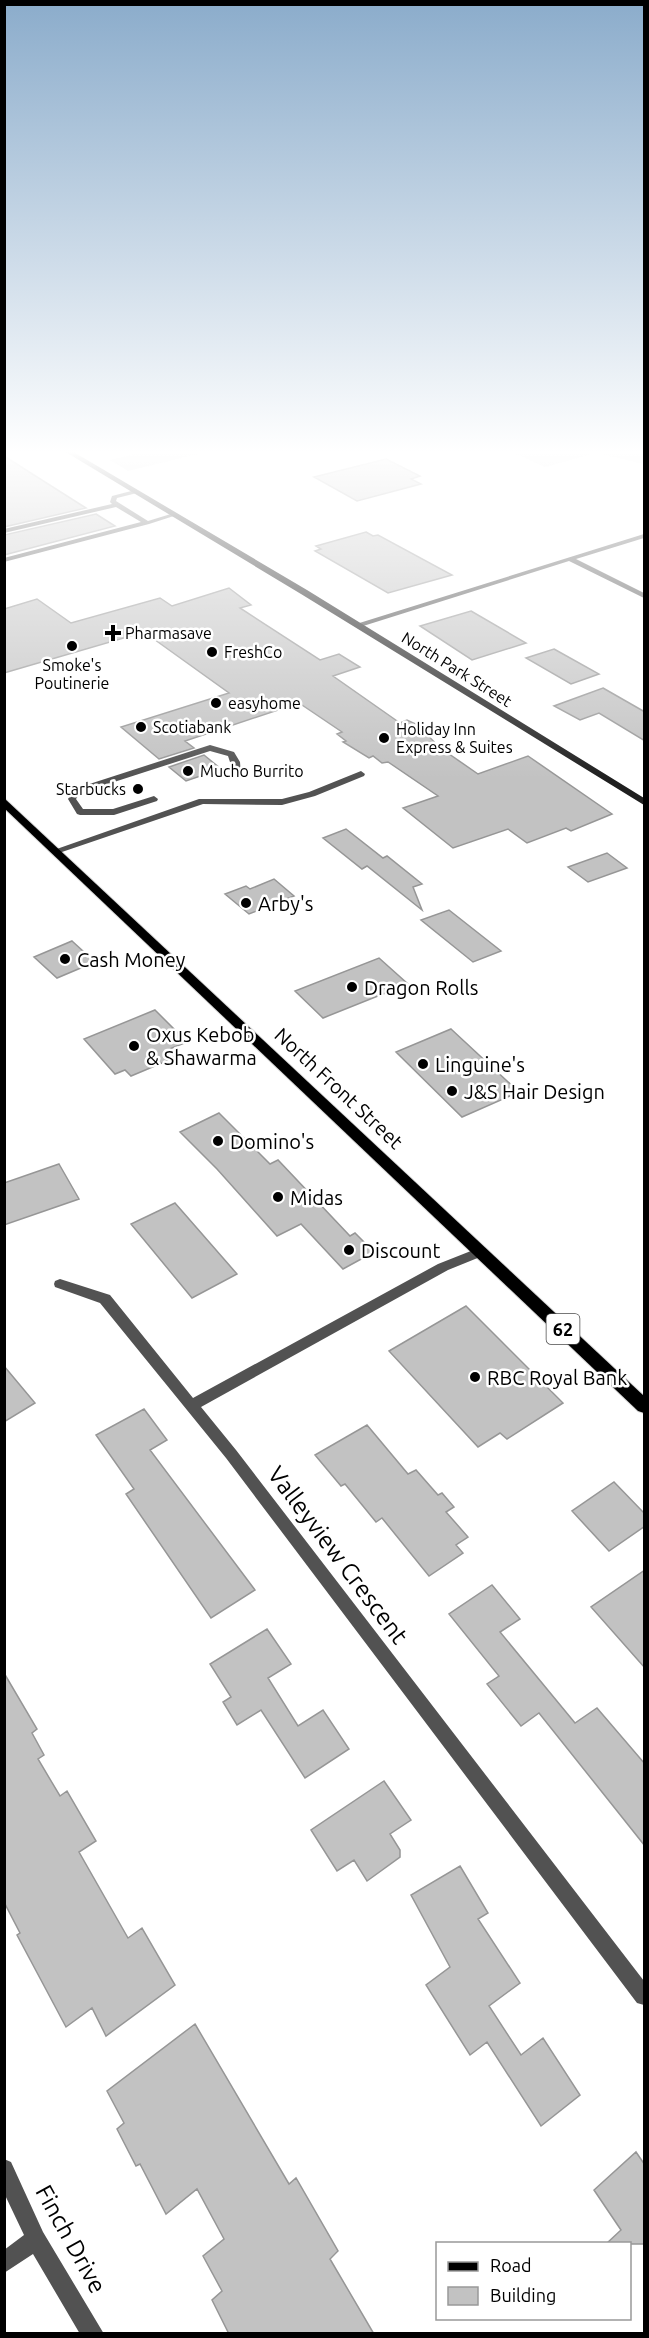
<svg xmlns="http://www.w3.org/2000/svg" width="649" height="2338" font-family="Ubuntu,sans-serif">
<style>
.green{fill:#d9d9d9}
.building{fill:#c2c2c2;stroke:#969696;stroke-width:1.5}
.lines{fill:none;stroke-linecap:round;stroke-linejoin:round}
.primary-casing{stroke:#dbdbdb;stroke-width:2}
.lane{fill:#525252;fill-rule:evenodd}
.street{fill:#525252;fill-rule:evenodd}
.secondary{fill:#1f1f1f;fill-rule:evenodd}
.primary{fill:#000;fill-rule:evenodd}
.poi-dot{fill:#000;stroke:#fff;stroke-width:2}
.labels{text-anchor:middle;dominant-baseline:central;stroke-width:5;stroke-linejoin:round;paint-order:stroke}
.far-poi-label{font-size:16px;fill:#000;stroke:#fff;text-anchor:start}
.far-street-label{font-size:16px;fill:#000;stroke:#fff}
.shield{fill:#fff;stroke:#4c4c4c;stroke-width:1.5}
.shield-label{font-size:18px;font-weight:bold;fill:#000}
.poi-label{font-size:20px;fill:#000;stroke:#fff;text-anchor:start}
.street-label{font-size:20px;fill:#000;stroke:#fff}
.near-street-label{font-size:24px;fill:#000;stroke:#fff}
</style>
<rect width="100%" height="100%" fill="#fff"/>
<path class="green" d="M 146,451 L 210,451 L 128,471 L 110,460 Z
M 510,451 L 644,451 L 644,464 L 596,453 L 545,467 Z"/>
<path class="building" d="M 4,456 L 86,508 L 4,527 Z
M 386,459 L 420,476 L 411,479 L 421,484 L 357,501 L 314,477 Z
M 96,514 L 115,526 L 4,555 L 4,535 Z
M 366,532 L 373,536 L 378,535 L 452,575 L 388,593 L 315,551 L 321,549 L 316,546 Z
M 229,588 L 251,605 L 240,608 L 320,660 L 339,654 L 360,667 L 333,676 L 400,723 L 407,720 L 418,725 L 439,747 L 478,774 L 528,756 L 612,814 L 571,831 L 566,828 L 527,843 L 508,829 L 453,848 L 403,808 L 438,796 L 388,762 L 382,763 L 373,756 L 369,758 L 343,742 L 346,741 L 337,734 L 342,732 L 299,703 L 185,741 L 194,748 L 159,759 L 121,727 L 229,693 L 144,632 L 4,673 L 4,609 L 37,599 L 71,623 L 160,598 L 172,606 Z
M 471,611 L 526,643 L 472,660 L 420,626 Z
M 554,649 L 599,674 L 571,684 L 526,658 Z
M 603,688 L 645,712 L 645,741 L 599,713 L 580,720 L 554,706 Z
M 204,755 L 221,769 L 186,781 L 169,767 Z
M 346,829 L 383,858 L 387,856 L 422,884 L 413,887 L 422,910 L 367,866 L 362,869 L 323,838 Z
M 607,853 L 627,868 L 588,882 L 568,867 Z
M 274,879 L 294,896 L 249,914 L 225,894 L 246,886 L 250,889 Z
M 449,910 L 501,951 L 473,962 L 421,920 Z
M 72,941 L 95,962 L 57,978 L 34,957 Z
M 379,958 L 408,984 L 323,1018 L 295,991 Z
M 155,1010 L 187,1042 L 167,1050 L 174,1058 L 131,1076 L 125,1070 L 115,1074 L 84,1039 Z
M 451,1029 L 519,1092 L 462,1117 L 396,1052 Z
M 219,1113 L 270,1164 L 278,1160 L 350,1236 L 355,1233 L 374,1252 L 343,1269 L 301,1224 L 277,1236 L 217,1169 L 180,1132 Z
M 59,1164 L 79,1199 L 4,1225 L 4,1183 Z
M 175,1203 L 237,1274 L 192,1298 L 131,1224 Z
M 466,1306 L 563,1403 L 507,1439 L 500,1433 L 478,1447 L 389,1351 Z
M 4,1366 L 35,1403 L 4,1422 Z
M 144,1409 L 167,1440 L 150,1450 L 255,1590 L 211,1618 L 126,1494 L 134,1489 L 96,1435 Z
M 367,1425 L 408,1474 L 416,1470 L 438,1495 L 442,1493 L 454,1507 L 446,1512 L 468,1537 L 456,1545 L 463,1553 L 429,1576 L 382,1518 L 376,1522 L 345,1484 L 341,1486 L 315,1455 Z
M 614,1482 L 645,1514 L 645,1526 L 609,1551 L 572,1511 Z
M 645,1570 L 645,1668 L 591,1607 Z
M 492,1585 L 520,1619 L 500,1632 L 575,1723 L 597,1708 L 645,1764 L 645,1846 L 539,1713 L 521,1726 L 487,1684 L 499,1676 L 449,1614 Z
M 267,1629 L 291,1664 L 268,1678 L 298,1726 L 323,1710 L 349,1749 L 305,1778 L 261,1710 L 237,1725 L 223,1702 L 231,1697 L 210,1664 Z
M 4,1673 L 37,1729 L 32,1733 L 44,1755 L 38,1759 L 60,1796 L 67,1791 L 96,1841 L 79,1852 L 128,1938 L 142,1928 L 175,1985 L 106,2036 L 92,2008 L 66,2027 L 17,1935 L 20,1933 L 4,1902 Z
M 384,1781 L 411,1820 L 390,1834 L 400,1850 L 400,1857 L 367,1881 L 354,1860 L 337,1871 L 311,1830 Z
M 460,1866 L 488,1913 L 478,1919 L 520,1983 L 489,2006 L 521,2055 L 543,2038 L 580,2095 L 541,2126 L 487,2042 L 470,2055 L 426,1985 L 450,1967 L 411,1895 Z
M 195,2024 L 289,2184 L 296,2178 L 338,2251 L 330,2259 L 374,2334 L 229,2334 L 212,2300 L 222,2291 L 203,2256 L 224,2239 L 197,2189 L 166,2214 L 140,2164 L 136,2166 L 117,2129 L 124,2123 L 107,2091 Z
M 636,2152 L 645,2165 L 645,2244 L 606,2244 L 621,2230 L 594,2190 Z"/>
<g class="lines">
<defs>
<path id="primary" d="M 4,798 L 644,1396 L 644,1413 L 638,1411 L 4,808 Z"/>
</defs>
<use href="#primary" class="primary-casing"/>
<path class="lane" d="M 135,490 L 137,491 L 137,493 L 117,498 L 116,501 L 148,521 L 174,513 L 177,515 L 149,524 L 4,562 L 4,558 L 141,522 L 116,507 L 4,533 L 4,529 L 112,504 L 110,502 L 112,496 Z
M 210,745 L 234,752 L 240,762 L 241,776 L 234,774 L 228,756 L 210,751 L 80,793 L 76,799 L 83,809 L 113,809 L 154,796 L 158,799 L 157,801 L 114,815 L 80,815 L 77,814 L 68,799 L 74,789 Z
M 361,771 L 365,774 L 364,776 L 315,796 L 282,805 L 203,804 L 59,853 L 53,853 L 51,851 L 199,799 L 282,799 L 309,792 Z"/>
<path class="street" d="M 644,534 L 644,538 L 576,559 L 644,593 L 644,598 L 569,561 L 360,627 L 353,625 Z
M 481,1247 L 485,1249 L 487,1252 L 485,1255 L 448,1270 L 201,1407 L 236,1450 L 644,1981 L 644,2005 L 637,2003 L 226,1458 L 100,1303 L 55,1287 L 54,1284 L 55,1281 L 60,1279 L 110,1295 L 193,1398 L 438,1264 Z
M 4,2159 L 11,2162 L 43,2232 L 104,2334 L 80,2334 L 33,2254 L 4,2273 L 4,2250 L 24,2235 L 4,2193 Z"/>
<path class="secondary" d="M 64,451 L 72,451 L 307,590 L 644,798 L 644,805 L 301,594 Z"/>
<use href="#primary" class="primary"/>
</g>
<linearGradient id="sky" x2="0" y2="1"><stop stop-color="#8baccb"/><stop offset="0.58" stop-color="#fff"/><stop offset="1" stop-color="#fff" stop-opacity="0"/></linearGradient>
<rect width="649" height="779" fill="url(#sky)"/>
<g class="poi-dot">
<path d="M110 624h6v6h6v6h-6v6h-6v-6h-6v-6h6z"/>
<circle cx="72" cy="646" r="6"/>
<circle cx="212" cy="652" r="6"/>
<circle cx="216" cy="703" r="6"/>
<circle cx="141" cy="727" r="6"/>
<circle cx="384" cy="738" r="6"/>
<circle cx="188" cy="771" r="6"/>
<circle cx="138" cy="789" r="6"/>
<circle cx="246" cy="903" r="6"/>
<circle cx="65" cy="959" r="6"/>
<circle cx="352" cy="987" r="6"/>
<circle cx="134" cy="1046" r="6"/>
<circle cx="423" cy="1064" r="6"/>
<circle cx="452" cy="1091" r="6"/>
<circle cx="218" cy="1141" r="6"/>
<circle cx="278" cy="1197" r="6"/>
<circle cx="349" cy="1250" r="6"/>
<circle cx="475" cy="1377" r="6"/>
</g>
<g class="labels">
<g class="far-poi-label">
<text x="125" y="633">Pharmasave</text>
<text x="224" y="652">FreshCo</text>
<text x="72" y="665" text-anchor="middle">Smoke's<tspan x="72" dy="18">Poutinerie</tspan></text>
<text x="228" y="703">easyhome</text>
<text x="153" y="727">Scotiabank</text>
<text x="396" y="729">Holiday Inn<tspan x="396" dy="18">Express &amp; Suites</tspan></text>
<text x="200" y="771">Mucho Burrito</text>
<text x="126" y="789" text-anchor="end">Starbucks</text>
</g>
<g class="far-street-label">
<text transform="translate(457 669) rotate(32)">North Park Street</text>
</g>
<rect class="shield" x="546.5" y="1314" width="33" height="30" rx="4.5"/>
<g class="shield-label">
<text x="563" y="1329">62</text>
</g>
<g class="poi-label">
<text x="258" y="903">Arby's</text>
<text x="77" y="959">Cash Money</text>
<text x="364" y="987">Dragon Rolls</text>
<text x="146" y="1034">Oxus Kebob<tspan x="146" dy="23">&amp; Shawarma</tspan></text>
<text x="435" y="1064">Linguine's</text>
<text x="464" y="1091">J&amp;S Hair Design</text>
<text x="230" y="1141">Domino's</text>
<text x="290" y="1197">Midas</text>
<text x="361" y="1250">Discount</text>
<text x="487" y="1377">RBC Royal Bank</text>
</g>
<g class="street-label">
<text transform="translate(339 1088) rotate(43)">North Front Street</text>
</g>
<g class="near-street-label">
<text transform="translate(338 1555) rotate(53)">Valleyview Crescent</text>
<text transform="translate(71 2239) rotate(61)">Finch Drive</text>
</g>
</g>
<rect width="649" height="2338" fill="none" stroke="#000000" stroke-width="12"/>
<rect x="436" y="2242" width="195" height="78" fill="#ffffff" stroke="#999999" stroke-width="1.5"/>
<rect x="448" y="2262" width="30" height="9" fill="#000000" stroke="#999999" stroke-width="1.5"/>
<text x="490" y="2272" font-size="18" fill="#000000">Road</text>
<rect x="448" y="2287" width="30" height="18" fill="#c2c2c2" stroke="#999999" stroke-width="1.5"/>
<text x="490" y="2302" font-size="18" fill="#000000">Building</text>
</svg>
